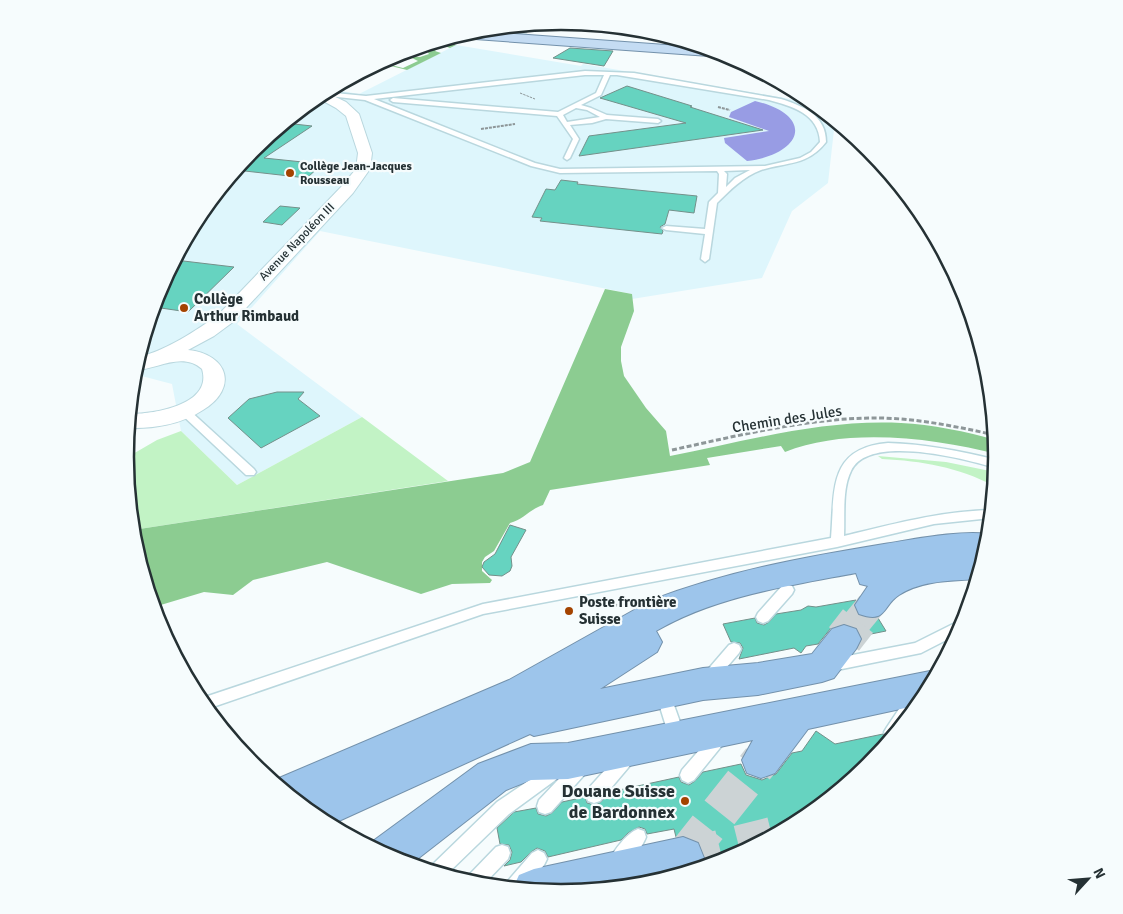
<svg xmlns="http://www.w3.org/2000/svg" width="1123" height="914" font-family="Signika,sans-serif">
<style>
.built{fill:#def6fc}
.green{fill:#c2f3c5}
.forest{fill:#8ccc91}
.water{fill:#989ce4}
.building{fill:#66d3c0;stroke:#74908a}
.lines{fill:none;stroke-linecap:round;stroke-linejoin:round}
.highway-tunnel-far1{stroke:#ccd3d5;stroke-width:29;stroke-dasharray:29 14;stroke-linecap:butt}
.highway-tunnel{stroke:#ccd3d5;stroke-width:38;stroke-dasharray:38 19;stroke-linecap:butt}
.lane-casing{stroke:#b9d7de;stroke-width:3}
.street-casing{stroke:#b9d7de;stroke-width:2}
.primary-casing{stroke:#7391ab;stroke-width:2}
.highway-casing{stroke:#7391ab;stroke-width:2}
.path-far2{stroke:#8e9799;stroke-width:1;stroke-dasharray:2.5 1;stroke-linecap:butt}
.path-far1{stroke:#8e9799;stroke-width:2;stroke-dasharray:3 1;stroke-linecap:butt}
.path{stroke:#8e9799;stroke-width:3;stroke-dasharray:5 2.5;stroke-linecap:butt}
.lane{fill:#fff;fill-rule:evenodd}
.street{fill:#fff;fill-rule:evenodd}
.primary{fill:#c4dcf3;fill-rule:evenodd}
.highway{fill:#9dc5eb;fill-rule:evenodd}
.poi-dot{fill:#a44300;stroke:#f6fcfd;stroke-width:2}
.labels{text-anchor:middle;dominant-baseline:central;stroke-width:4.5;stroke-linejoin:round;paint-order:stroke}
.far-poi-label{font-size:12px;font-weight:bold;fill:#253134;stroke:#f6fcfd;text-anchor:start}
.far-street-label{font-size:12px;fill:#253134;stroke:#f6fcfd}
.poi-label{font-size:15px;font-weight:bold;fill:#253134;stroke:#f6fcfd;text-anchor:start}
.street-label{font-size:15px;fill:#253134;stroke:#f6fcfd}
.near-poi-label{font-size:18px;font-weight:bold;fill:#253134;stroke:#f6fcfd;text-anchor:end}
.rim{fill:none;stroke:#253134;stroke-width:2.5}
</style>
<rect width="100%" height="100%" fill="#f6fcfd"/>
<path class="built" d="M 456,45 L 581,66 L 583,64 L 814,103 L 835,121 L 828,183 L 792,211 L 762,278 L 632,299 L 632,294 L 320,231 L 237,324 L 362,417 L 237,485 L 181,431 L 172,384 L 134,374 L 159,290 L 199,215 L 254,149 L 320,95 L 330,89 L 359,94 Z"/>
<path class="green" d="M 362,417 L 448,481 L 133,530 L 126,458 L 157,440 L 181,431 L 237,485 Z
M 878,456 L 946,462 L 995,472 L 994,486 C 958,467 922,461 882,459 Z"/>
<path class="forest" d="M 440,41 L 456,45 L 450,48 C 444,46 439,44 435,51 L 441,53 L 407,70 L 387,65 L 374,66 L 393,55 L 401,57 L 387,64 L 403,68 L 418,61 L 408,56 L 420,57 L 429,54 L 426,50 L 433,45 L 430,44 Z
M 605,289 L 632,294 L 634,311 L 621,347 L 621,361 L 624,376 L 646,408 L 666,431 L 670,456 C 746,441 823,419 901,423 C 931,424 967,432 996,440 L 997,454 C 934,438 847,427 785,452 L 781,446 L 707,458 L 710,465 L 550,490 L 543,505 C 530,509 523,520 510,523 L 494,551 L 485,557 L 482,562 L 482,571 L 492,580 L 490,583 L 452,584 L 421,594 L 327,562 L 253,580 L 233,595 L 204,592 L 154,607 L 134,542 L 133,530 L 503,473 L 530,462 Z"/>
<path class="water" d="M 755,101 C 815,115 804,154 747,161 L 725,143 L 724,138 L 769,131 L 729,117 L 731,112 Z"/>
<path class="building" d="M 570,48 L 613,51 L 604,66 L 553,58 Z
M 627,86 L 692,106 L 690,107 L 763,130 L 579,156 L 589,136 L 686,123 L 600,98 Z
M 285,123 L 312,126 L 264,158 L 322,164 L 307,178 L 236,170 L 254,149 Z
M 561,180 L 578,182 L 577,184 L 697,196 L 694,213 L 669,210 L 665,224 L 660,227 L 663,231 L 662,234 L 540,221 L 542,218 L 532,217 L 546,189 L 555,190 Z
M 280,206 L 300,208 L 282,225 L 263,222 Z
M 175,260 L 234,267 L 188,312 L 154,307 L 159,290 Z
M 277,392 L 304,392 L 298,399 L 320,416 L 261,448 L 228,418 L 249,399 Z
M 510,525 L 526,530 L 511,557 L 512,566 L 510,571 L 502,576 L 489,575 L 482,567 L 484,562 L 495,554 Z
M 856,600 L 853,606 L 857,615 L 868,618 L 878,618 L 886,631 L 861,636 L 857,627 L 843,623 L 831,628 L 818,644 L 806,646 L 801,653 L 794,648 L 739,659 L 743,648 L 740,643 L 731,642 L 723,624 L 755,618 L 757,623 L 764,625 L 769,622 L 776,614 L 801,610 L 808,606 L 816,607 Z
M 816,731 L 835,744 L 883,734 L 890,740 L 869,765 L 803,819 L 728,860 L 702,867 L 706,857 L 699,841 L 684,835 L 676,837 L 674,829 L 647,834 L 645,829 L 639,827 L 628,833 L 621,840 L 548,857 L 545,851 L 537,848 L 531,852 L 521,862 L 504,866 L 510,860 L 512,852 L 509,845 L 500,844 L 497,828 L 514,812 L 536,808 L 538,814 L 546,816 L 552,813 L 562,802 L 585,797 L 587,803 L 595,805 L 601,802 L 610,792 L 679,777 L 681,782 L 689,785 L 695,781 L 703,772 L 741,764 L 746,775 L 762,780 L 776,774 L 792,753 L 802,751 Z"/>
<g class="lines">
<path class="highway-tunnel-far1" d="M 857,622 L 871,605"/>
<path class="highway-tunnel" d="M 844,639 L 858,621
M 684,857 L 761,760
M 683,858 L 772,836"/>
<defs>
<path id="lane" d="M 524,29 L 526,32 L 509,33 L 504,39 L 499,38 L 506,31 Z
M 585,71 L 634,73 L 781,99 C 803,106 826,115 826,142 C 807,166 787,162 761,170 C 744,176 729,191 717,203 L 709,259 L 705,262 L 701,259 L 705,234 L 666,230 L 662,228 L 666,226 L 705,229 L 709,202 L 718,193 L 719,174 L 717,171 L 560,173 L 531,166 L 365,100 L 319,95 L 324,92 L 366,96 ZM 585,75 L 604,75 L 596,93 L 558,112 L 393,98 L 390,100 L 393,102 L 557,116 L 573,139 L 564,158 L 567,160 L 570,158 L 579,139 L 570,125 L 592,123 L 606,119 L 658,123 L 661,121 L 658,119 L 607,115 L 591,108 L 581,105 L 601,95 L 610,75 L 617,75 L 769,100 C 792,106 819,114 820,142 L 811,152 L 800,158 L 765,166 L 560,169 L 535,163 L 374,99 ZM 576,108 L 587,110 L 600,117 L 567,122 L 563,115 ZM 750,170 L 735,178 L 726,187 L 727,174 L 724,171 Z
M 184,408 L 188,409 L 254,469 L 256,472 L 254,475 L 246,475 L 180,413 L 179,411 Z
M 888,443 C 925,444 961,451 997,460 L 996,468 C 965,459 868,433 851,471 C 842,489 845,515 844,536 C 893,524 941,511 992,510 L 991,518 L 934,524 L 837,547 L 483,614 L 207,709 L 199,699 L 483,604 L 831,538 C 835,492 827,448 888,443 Z
M 787,585 L 792,586 L 794,590 L 792,594 L 768,621 L 763,623 L 758,621 L 756,617 L 758,613 L 782,586 Z
M 963,619 L 965,620 L 958,634 L 921,653 L 832,671 L 827,669 L 825,665 L 827,661 L 832,659 L 915,643 Z
M 734,643 L 739,645 L 741,649 L 739,653 L 714,682 L 709,684 L 704,682 L 702,678 L 704,674 L 729,645 Z
M 663,687 L 668,689 L 670,694 L 685,736 L 682,741 L 677,743 L 672,741 L 669,736 L 656,694 L 658,689 Z
M 916,689 L 921,691 L 923,696 L 921,701 L 891,739 L 887,737 L 884,732 L 887,727 L 911,691 Z
M 719,731 L 724,733 L 727,738 L 724,743 L 694,780 L 688,783 L 682,780 L 680,775 L 682,770 L 714,733 Z
M 627,750 L 633,752 L 635,757 L 633,762 L 600,801 L 594,803 L 588,801 L 586,795 L 588,789 L 621,752 Z
M 579,761 L 585,764 L 587,769 L 585,774 L 551,812 L 545,814 L 539,812 L 537,806 L 539,800 L 573,764 Z
M 555,763 L 561,766 L 563,771 L 561,776 L 509,814 L 446,875 L 429,870 L 431,866 L 497,802 Z
M 638,829 L 644,831 L 646,837 C 642,848 629,865 618,870 L 612,867 L 609,861 C 614,850 627,833 638,829 Z
M 502,845 L 508,847 L 510,853 L 508,859 L 483,885 L 465,881 L 467,877 L 496,847 Z
M 538,850 L 544,853 L 547,859 L 544,865 L 524,889 L 505,887 L 507,882 L 532,853 Z"/>
<path id="street" d="M 325,92 L 346,102 L 359,114 L 372,153 L 370,169 L 353,193 L 233,322 L 214,336 L 188,350 C 228,354 239,388 203,410 C 182,424 153,429 129,428 L 130,414 C 154,414 213,405 202,369 C 182,351 156,370 135,370 L 139,357 C 167,350 196,331 219,314 L 341,187 L 356,169 L 358,153 L 346,116 L 336,108 L 316,97 Z"/>
<path id="primary" d="M 472,31 L 707,48 L 729,55 L 723,57 L 461,38 L 456,36 Z"/>
<path id="highway" d="M 990,534 L 978,579 C 951,581 922,580 899,595 C 882,606 887,624 859,614 L 855,605 L 868,586 L 860,584 L 856,573 C 788,586 716,596 656,631 L 662,642 L 657,652 L 600,689 L 703,668 L 758,663 L 812,654 L 832,629 L 844,625 L 856,629 L 861,639 L 856,649 L 834,678 L 822,682 L 758,695 L 703,700 L 534,736 L 530,734 L 330,825 L 319,819 L 272,781 L 509,680 L 652,600 C 727,571 805,557 884,544 C 916,539 958,530 990,534 Z
M 930,671 L 937,674 L 919,705 L 808,729 L 775,773 L 761,778 L 747,773 L 742,760 L 753,740 L 568,779 L 531,780 L 506,790 L 411,864 L 394,859 L 371,847 L 373,841 L 478,764 L 531,744 L 568,743 Z
M 683,837 L 698,843 L 704,858 L 700,868 L 646,884 L 562,893 L 513,888 L 519,875 L 534,869 Z"/>
</defs>
<use href="#lane" class="lane-casing"/>
<use href="#street" class="street-casing"/>
<use href="#primary" class="primary-casing"/>
<use href="#highway" class="highway-casing"/>
<path class="path-far2" d="M 520,93 L 535,99"/>
<path class="path-far1" d="M 718,107 L 730,110
M 481,129 L 515,124"/>
<path class="path" d="M 672,450 C 741,435 811,417 882,418 C 921,419 958,427 995,435
M 605,604 L 614,604 L 619,607"/>
<use href="#lane" class="lane"/>
<use href="#street" class="street"/>
<use href="#primary" class="primary"/>
<use href="#highway" class="highway"/>
</g>
<g class="poi-dot">
<circle cx="290" cy="173" r="5"/>
<circle cx="184" cy="308" r="5"/>
<circle cx="569" cy="611" r="5"/>
<circle cx="685" cy="801" r="5"/>
</g>
<g class="labels">
<g class="far-poi-label">
<text x="300" y="166">Collège Jean-Jacques<tspan x="300" dy="14">Rousseau</tspan></text>
</g>
<g class="far-street-label">
<text transform="translate(297 242) rotate(-46)">Avenue Napoléon III</text>
</g>
<g class="poi-label">
<text x="194" y="299">Collège<tspan x="194" dy="17">Arthur Rimbaud</tspan></text>
<text x="579" y="602">Poste frontière<tspan x="579" dy="17">Suisse</tspan></text>
</g>
<g class="street-label">
<text transform="translate(787 419) rotate(-9)">Chemin des Jules</text>
</g>
<g class="near-poi-label">
<text x="675" y="791">Douane Suisse<tspan x="675" dy="21">de Bardonnex</tspan></text>
</g>
</g>
<path d="M0 0H1123V914H0ZM134 457a427 427 0 1 1 854 0a427 427 0 1 1-854 0Z" fill="#f6fcfd" fill-rule="evenodd"/>
<path class="rim" d="M134 457a427 427 0 1 1 854 0a427 427 0 1 1-854 0Z"/>
<g transform="translate(1088 879) rotate(64)" stroke="#f6fcfd" stroke-width="4" paint-order="stroke">
<path d="M0-4L9 19L0 12L-9 19Z" fill="#253134"/>
<text y="-8" font-size="14" font-weight="bold" text-anchor="middle" fill="#253134">N</text>
</g>
</svg>
